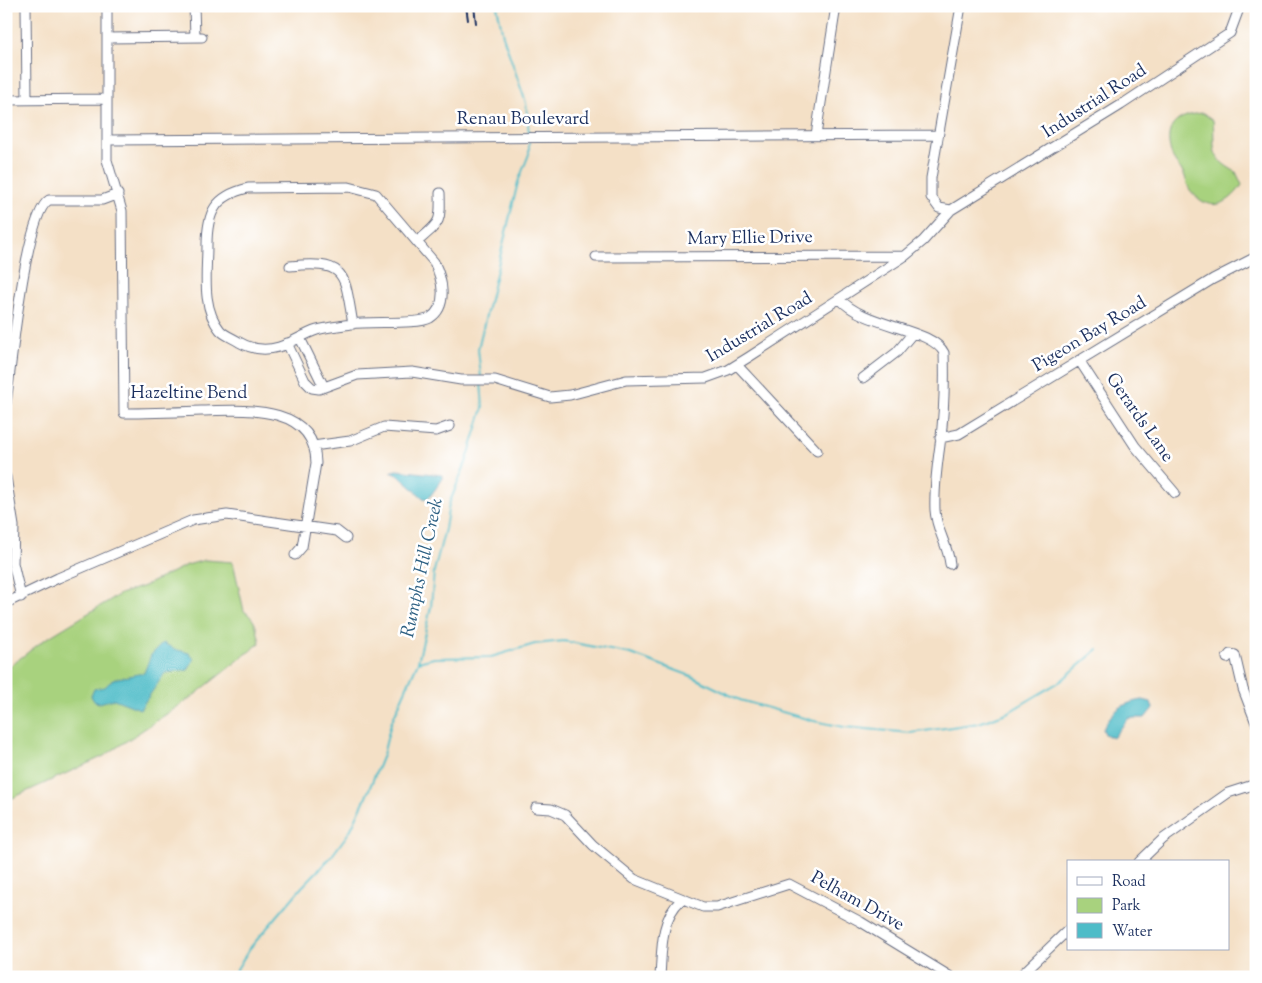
<svg xmlns="http://www.w3.org/2000/svg" width="1262" height="983" font-family="'Sorts Mill Goudy',serif">
<style>
.green{fill:#a8d27e;stroke:#62806e}
.water{fill:#4ebcc8;stroke:#347693}
.lines{fill:none;stroke-linecap:round;stroke-linejoin:round}
.stream{stroke:#4ebcc8;stroke-width:2}
.minor-casing{stroke:#676d82;stroke-width:11}
.minor{stroke:#fff;stroke-width:9}
.rail{stroke:#1b2f5e;stroke-width:2}
.labels{text-anchor:middle;dominant-baseline:central;stroke-width:5;stroke-linejoin:round;paint-order:stroke}
.street-label{font-size:18px;fill:#1b2f5e;stroke:#fff}
.water-label{font-size:19px;font-style:italic;fill:#2d6083;stroke:#fff}
</style>
<rect width="100%" height="100%" fill="#fff"/>
<filter id="ink" filterUnits="userSpaceOnUse"><feTurbulence type="fractalNoise" baseFrequency=".02" numOctaves="2"/><feDisplacementMap in="SourceGraphic" scale="10" xChannelSelector="R" yChannelSelector="G"/><feConvolveMatrix kernelMatrix="1 2 1 2 8 2 1 2 1" color-interpolation-filters="sRGB"/></filter>
<filter id="wash" filterUnits="userSpaceOnUse"><feTurbulence type="fractalNoise" baseFrequency=".0096" numOctaves="4" result="noise"/><feDisplacementMap in="SourceGraphic" scale="20" xChannelSelector="R" yChannelSelector="G"/><feGaussianBlur stdDeviation="1.12" result="paint"/><feColorMatrix in="noise" values="0 0 0 0 0 0 0 0 0 0 0 0 0 0 0 0 0 1.4 0 .05"/><feComposite in="paint" operator="in"/></filter>
<g filter="url(#wash)">
<rect width="100%" height="100%" fill="#f4e0c6"/>
<path class="green" d="M 1203,113 L 1213,120 C 1216,149 1207,156 1236,172 L 1242,185 C 1227,207 1208,213 1190,190 C 1186,184 1186,177 1183,172 C 1179,167 1174,162 1172,156 C 1162,127 1176,115 1203,113 Z
M 205,560 L 233,562 L 244,611 C 256,619 257,629 260,643 L 192,697 L 104,756 L 6,801 L 6,669 L 44,640 L 120,594 L 144,586 L 187,565 Z"/>
<path class="water" d="M 396,470 L 442,475 L 442,480 L 428,499 L 423,498 L 398,475 L 390,472 Z
M 163,643 L 174,649 L 189,653 L 194,659 L 188,670 L 165,673 L 140,709 L 114,699 L 99,703 L 94,701 L 91,696 L 94,689 L 105,687 L 113,679 L 144,673 L 151,655 Z
M 1143,700 L 1151,702 L 1153,708 L 1145,718 L 1129,718 L 1113,738 L 1105,734 L 1103,729 C 1111,711 1124,702 1143,700 Z"/>
<g class="lines">
<path class="stream" d="M 497,6 L 503,36 L 526,103 L 529,134
M 481,377 L 478,349 L 518,182 L 529,154 L 529,142
M 418,662 L 434,658 L 491,657 L 535,644 L 564,641 L 631,654 L 691,676 L 740,700 L 814,721 L 844,727 L 911,733 L 979,723 L 1009,712 L 1061,681 L 1098,649
M 232,977 L 250,948 L 302,887 L 331,857 L 350,831 L 366,797 L 383,755 L 391,723 L 418,662 L 431,607 L 434,571 L 445,529 L 449,504 L 467,460 L 483,408 L 481,382"/>
</g>
</g>
<g filter="url(#ink)">
<g class="lines">
<defs>
<path id="minor" d="M 26,6 L 27,99
M 107,6 L 107,160 L 122,211 L 124,413 C 149,413 175,412 201,411 C 242,410 315,403 316,463 L 302,547 L 295,555
M 194,6 L 195,37
M 961,6 L 931,178 L 931,197 L 939,208 L 951,210 L 1121,105 L 1230,33 L 1240,6
M 107,38 L 202,37
M 6,100 L 106,99
M 816,135 L 836,6
M 108,140 L 938,135
M 349,187 L 376,194 L 434,262 C 442,278 449,306 430,318 C 418,325 369,321 351,324 C 340,326 328,327 317,330 C 304,334 292,343 279,347 C 265,351 251,349 239,342 C 233,338 224,335 220,330 C 201,307 207,273 207,245 C 207,212 215,196 248,188 Z
M 417,242 C 440,222 441,224 440,193
M 596,257 L 905,256
M 290,266 C 348,260 344,274 353,324
M 840,299 C 864,327 932,328 944,353 C 945,383 944,415 940,445 C 937,466 934,488 935,510 C 936,530 948,545 950,564
M 300,338 L 324,387
M 287,343 L 305,381 L 312,388 L 319,389 L 357,375 L 412,372 L 461,380 L 495,380 L 550,397 L 570,395 L 626,380 L 706,378 L 728,370 L 749,357 L 905,256 L 923,241 L 951,210
M 1079,360 L 1135,446 L 1175,493
M 737,365 L 817,451
M 863,378 L 897,352 L 913,333
M 6,403 C 11,370 25,213 49,200 L 102,200 L 118,194
M 940,438 L 959,434 L 1213,279 L 1256,257
M 313,446 L 350,441 L 384,427 L 436,431 L 450,426
M 6,477 L 14,526 L 13,563 L 21,597
M 6,603 L 58,578 L 193,520 L 227,515 L 337,531 L 346,538
M 1227,658 L 1230,654 L 1235,655 L 1243,689 L 1256,723
M 536,808 L 551,809 L 565,815 L 593,845 L 634,879 L 703,907 L 717,907 L 789,884 L 861,922 L 951,977
M 1139,862 L 1163,839 L 1228,793 L 1256,784
M 660,977 C 662,950 660,919 681,900
M 1019,977 L 1068,930"/>
</defs>
<use href="#minor" class="minor-casing"/>
<use href="#minor" class="minor"/>
<path class="rail" d="M 466,6 L 468,20
M 474,6 L 476,23"/>
</g>
</g>
<g class="labels">
<g class="street-label">
<text transform="translate(1095 102) rotate(-33)">Industrial Road</text>
<text x="523" y="120">Renau Boulevard</text>
<text transform="translate(750 239) rotate(-1)">Mary Ellie Drive</text>
<text transform="translate(760 328) rotate(-31)">Industrial Road</text>
<text transform="translate(1090 335) rotate(-31)">Pigeon Bay Road</text>
<text x="189" y="394">Hazeltine Bend</text>
<text transform="translate(1139 418) rotate(55)">Gerards Lane</text>
<text transform="translate(857 902) rotate(29)">Pelham Drive</text>
</g>
<g class="water-label">
<text transform="translate(423 568) rotate(-78)">Rumphs Hill Creek</text>
</g>
</g>
<rect width="1262" height="983" fill="none" stroke="#fff" stroke-width="25"/>
<rect x="1067" y="860" width="162" height="90" fill="#ffffff" stroke="#a4acbf"/>
<rect x="1077" y="877" width="25" height="8" fill="#ffffff" stroke="#a4acbf"/>
<text x="1112" y="886" font-size="15" fill="#1b2f5e">Road</text>
<rect x="1077" y="898" width="25" height="15" fill="#a8d27e" stroke="#a4acbf"/>
<text x="1112" y="910" font-size="15" fill="#1b2f5e">Park</text>
<rect x="1077" y="923" width="25" height="15" fill="#4ebcc8" stroke="#a4acbf"/>
<text x="1112" y="936" font-size="15" fill="#1b2f5e">Water</text>
</svg>
